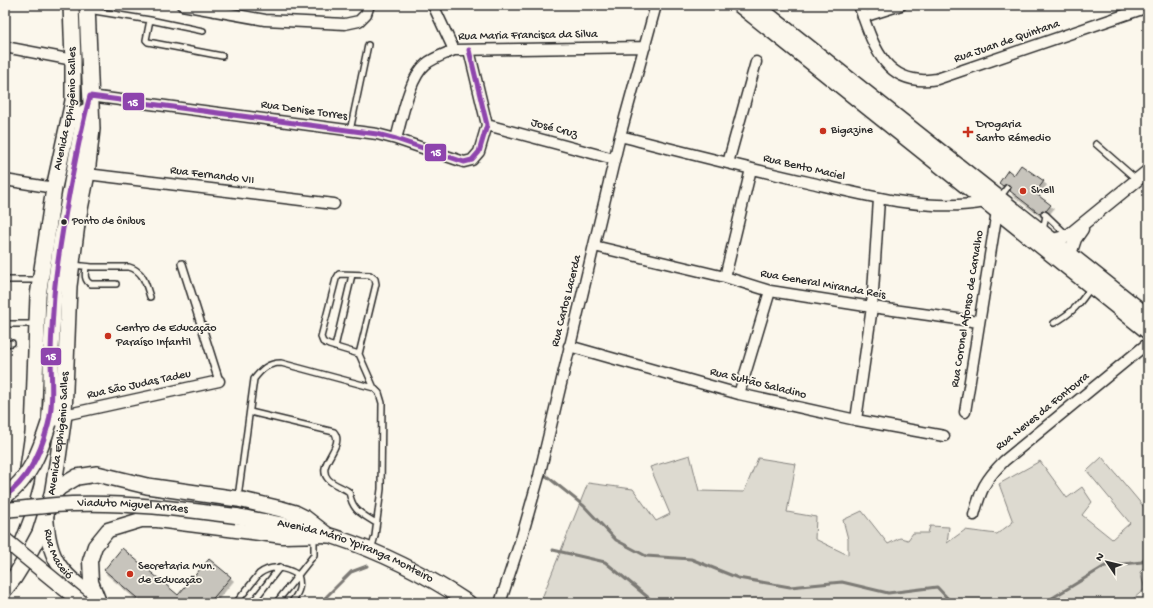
<svg xmlns="http://www.w3.org/2000/svg" width="1153" height="608" font-family="'Gochi Hand',sans-serif">
<style>
.green{fill:#dddad0;stroke:#84827e}
.lines{fill:none;stroke-linecap:round;stroke-linejoin:round}
.stream{stroke:#7b7a75;stroke-width:3}
.building{fill:#c7c4bc;stroke:#2b2b2b;filter:url(#shadow)}
.service-casing{stroke:#2b2b2b;stroke-width:8}
.pedestrian-casing{stroke:#2b2b2b;stroke-width:10}
.minor-casing{stroke:#2b2b2b;stroke-width:13}
.tertiary-casing{stroke:#2b2b2b;stroke-width:15}
.secondary-casing{stroke:#2b2b2b;stroke-width:17}
.primary-casing{stroke:#2b2b2b;stroke-width:18}
.service{stroke:#fbf7ec;stroke-width:5}
.pedestrian{stroke:#fbf7ec;stroke-width:7}
.minor{stroke:#fbf7ec;stroke-width:10}
.tertiary{stroke:#fbf7ec;stroke-width:12}
.secondary{stroke:#fbf7ec;stroke-width:14}
.primary{stroke:#fbf7ec;stroke-width:15}
.secondary-bridge-casing{stroke:#2b2b2b;stroke-width:17;stroke-linecap:butt}
.primary-bridge-casing{stroke:#2b2b2b;stroke-width:18;stroke-linecap:butt}
.secondary-bridge{stroke:#fbf7ec;stroke-width:14}
.primary-bridge{stroke:#fbf7ec;stroke-width:15}
.bus-1-casing{stroke:#fbf7ec;stroke-width:8}
.bus-1{stroke:#8e44ad;stroke-width:5}
.poi-dot{fill:#c8321e;stroke:#fbf7ec;stroke-width:1.5}
.bus-dot{fill:#2b2b2b;stroke:#fbf7ec;stroke-width:1.5}
.labels{text-anchor:middle;dominant-baseline:central;stroke-width:3.5;stroke-linejoin:round;paint-order:stroke}
.bus-label{font-size:11px;fill:#2b2b2b;stroke:#fbf7ec;text-anchor:start}
.street-label{font-size:12px;fill:#2b2b2b;stroke:#fbf7ec}
.poi-label{font-size:12px;fill:#2b2b2b;stroke:#fbf7ec;text-anchor:start}
.line-badge{stroke:#fbf7ec;stroke-width:1.5}
.badge-label{font-size:11px;text-anchor:middle;font-weight:bold;fill:#fff}
</style>
<defs>
<filter id="shadow"><feDropShadow dx="2.5" dy="4" stdDeviation="0" flood-color="#0004"/></filter>
</defs>
<rect width="100%" height="100%" fill="#fbf7ec"/>
<filter id="ink" filterUnits="userSpaceOnUse"><feTurbulence type="fractalNoise" baseFrequency=".025" numOctaves="2"/><feDisplacementMap in="SourceGraphic" scale="8" xChannelSelector="R" yChannelSelector="G"/><feConvolveMatrix kernelMatrix="1 2 1 2 8 2 1 2 1" color-interpolation-filters="sRGB"/></filter>
<g filter="url(#ink)">
<path class="green" d="M 690,455 L 699,491 L 744,492 L 758,458 L 796,464 L 787,512 L 816,517 L 815,539 L 848,555 L 848,539 L 843,520 L 862,511 L 888,544 L 900,538 L 908,540 L 913,533 L 928,533 L 930,526 L 949,527 L 947,543 L 965,530 L 997,534 L 1013,522 L 999,484 L 1040,461 L 1067,498 L 1082,487 L 1092,502 L 1082,515 L 1112,539 L 1130,523 L 1087,471 L 1102,457 L 1148,512 L 1148,564 L 1140,572 L 1145,589 L 1128,603 L 540,603 L 588,483 L 633,489 L 656,521 L 670,514 L 650,467 Z"/>
<g class="lines">
<path class="stream" d="M 544,474 L 584,506 L 616,540 L 646,556 L 691,559 L 738,578 L 790,587 L 842,582 L 888,593 L 937,587 L 952,603
M 553,550 L 605,562 L 650,599 L 656,603
M 320,603 L 351,572 L 367,566
M 1044,603 L 1105,566 L 1142,562 L 1148,554"/>
</g>
<path class="building" d="M 1021,165 L 1044,181 L 1035,193 L 1051,205 L 1046,211 L 1042,210 L 1040,214 L 1010,191 L 1011,188 L 1009,185 L 1006,184 L 1003,186 L 999,183 L 1008,170 L 1014,175 Z
M 122,548 L 178,595 L 209,559 L 231,577 L 209,603 L 143,603 L 104,570 Z"/>
<g class="lines">
<defs>
<path id="service" d="M 88,10 L 150,20 L 203,31
M 150,20 L 146,40 L 148,42 L 222,56
M 350,131 L 368,45
M 1096,144 L 1137,180
M 1000,197 L 1007,188
M 1046,215 L 1067,235
M 1043,231 L 1046,215 L 1044,214
M 73,265 L 92,267 L 129,267 C 144,271 146,285 150,297
M 86,267 C 85,274 84,281 91,284 L 116,284
M 5,280 L 38,280
M 1054,323 C 1072,313 1080,304 1091,287
M 5,324 L 36,324
M 5,344 L 12,343
M 335,347 L 352,275
M 359,354 L 329,345 L 323,342 L 321,337 L 336,279 L 339,274 L 370,275 L 375,279 L 376,284 L 359,354 L 374,388
M 250,412 L 334,432 C 346,446 315,464 328,479 C 333,485 343,487 349,492 C 353,512 361,513 376,523
M 238,497 L 254,379 C 262,369 268,363 281,363 L 374,388 L 379,393 L 382,403 L 381,489 L 375,536 L 371,550
M 236,603 L 259,574 C 272,564 285,567 298,575 C 302,587 298,594 291,603
M 252,603 L 280,567
M 276,603 L 314,555 L 314,537"/>
<path id="pedestrian" d="M 182,264 L 219,381"/>
<path id="minor" d="M 182,5 L 265,20 L 345,24 L 359,21 L 366,14 L 369,5
M 433,5 L 454,50
M 859,5 C 873,45 885,88 937,79 L 1148,7
M 863,17 L 901,5
M 5,47 L 73,60
M 90,96 L 377,134 L 396,139 L 464,162 L 472,160 L 479,152 L 487,125 L 469,50
M 487,125 L 614,159
M 620,136 C 683,152 745,168 808,182 C 864,195 929,213 985,202
M 396,139 C 402,118 409,78 426,64 C 433,58 445,54 454,50 L 645,47
M 728,163 L 756,62
M 87,174 L 334,204
M 5,180 L 54,188
M 594,246 L 725,277 L 770,291 L 872,307 L 979,322
M 725,277 L 751,169
M 569,346 L 739,394 L 856,420 L 944,436
M 739,394 L 770,291
M 965,412 L 997,211
M 64,415 L 219,381
M 856,420 L 872,307 L 879,199
M 974,515 C 981,489 985,480 1004,461 L 1148,343
M 500,603 L 522,536 L 539,476 L 620,136 L 656,5"/>
<path id="tertiary" d="M 1053,240 L 1068,236 L 1148,171
M 1070,254 L 1075,239 L 1082,229"/>
<g id="secondary">
<path d="M 739,5 L 1148,332"/>
<path d="M 756,5 L 1148,316"/>
<path id="s1" d="M 46,514 C 48,564 62,572 98,601"/>
<path id="s2" d="M 236,516 C 268,522 303,527 335,537 C 381,552 428,576 469,603"/>
<path d="M 99,602 L 91,582 L 90,561 L 95,546 L 108,530 L 141,520 L 157,520 L 283,536 L 327,535"/>
</g>
<g id="primary">
<path d="M 49,423 L 51,402 L 51,350 L 54,294 L 61,242 L 85,112"/>
<path d="M 52,495 L 60,487 L 77,477 L 97,474 L 147,486 L 238,499 L 281,509 L 295,513 L 305,518 L 327,535"/>
<path id="s3" d="M 5,543 L 20,504 L 26,482 L 33,433 L 38,296 L 54,188 L 73,101 L 73,60 L 71,5"/>
<path id="s4" d="M 5,589 L 14,578 L 27,557 L 40,533 L 52,495 L 58,458 L 64,415 L 69,286 L 77,224 L 87,174 L 92,129 L 87,5"/>
</g>
</defs>
<use href="#service" class="service-casing"/>
<use href="#pedestrian" class="pedestrian-casing"/>
<use href="#minor" class="minor-casing"/>
<use href="#tertiary" class="tertiary-casing"/>
<use href="#secondary" class="secondary-casing"/>
<use href="#primary" class="primary-casing"/>
<use href="#service" class="service"/>
<use href="#pedestrian" class="pedestrian"/>
<use href="#minor" class="minor"/>
<use href="#tertiary" class="tertiary"/>
<use href="#secondary" class="secondary"/>
<use href="#primary" class="primary"/>
<defs>
<g id="secondary-bridge">
<path id="s5" d="M 5,510 C 27,508 50,505 72,504 C 126,502 181,509 236,516"/>
<path d="M 5,540 L 82,603"/>
</g>
<path id="primary-bridge" d="M 5,496 C 30,479 40,451 49,423"/>
</defs>
<use href="#secondary-bridge" class="secondary-bridge-casing"/>
<use href="#primary-bridge" class="primary-bridge-casing"/>
<use href="#secondary-bridge" class="secondary-bridge"/>
<use href="#primary-bridge" class="primary-bridge"/>
<defs>
<path id="bus-1" d="M 5,496 C 29,479 41,452 48,425 C 54,403 51,378 51,356 C 51,336 53,315 54,295 C 57,261 63,227 69,194 C 75,161 81,128 90,96 L 377,134 L 396,139 L 464,162 L 472,160 L 479,152 L 487,125 L 469,50"/>
</defs>
<use href="#bus-1" class="bus-1-casing"/>
<use href="#bus-1" class="bus-1"/>
</g>
</g>
<g class="poi-dot">
<circle cx="823" cy="131" r="4"/>
<path d="M966 126h4v4h4v4h-4v4h-4v-4h-4v-4h4z"/>
<circle cx="1023" cy="191" r="4"/>
<circle cx="108" cy="336" r="4"/>
<circle cx="130" cy="574" r="4"/>
</g>
<circle class="bus-dot" cx="64" cy="222" r="3.5"/>
<g class="labels">
<g class="bus-label">
<text x="72" y="222">Ponto de ônibus</text>
</g>
<g class="street-label">
<text transform="translate(528 36) rotate(-1)">Rua Maria Francisca da Silva</text>
<text transform="translate(1007 42) rotate(-19)">Rua Juan de Quintana</text>
<text stroke="none"><textPath href="#s3" startOffset="441">Avenida Ephigênio Salles</textPath></text>
<text transform="translate(304 111) rotate(8)">Rua Denise Torres</text>
<text transform="translate(554 129) rotate(15)">José Cruz</text>
<text transform="translate(804 168) rotate(13)">Rua Bento Maciel</text>
<text transform="translate(212 176) rotate(7)">Rua Fernando VII</text>
<text transform="translate(823 285) rotate(10)">Rua General Miranda Reis</text>
<text transform="translate(567 301) rotate(-76)">Rua Carlos Lacerda</text>
<text transform="translate(968 309) rotate(-81)">Rua Coronel Afonso de Carvalho</text>
<text transform="translate(758 384) rotate(14)">Rua Sultão Saladino</text>
<text transform="translate(139 385) rotate(-12)">Rua São Judas Tadeu</text>
<text transform="translate(1043 412) rotate(-39)">Rua Neves da Fontoura</text>
<text stroke="none"><textPath href="#s4" startOffset="168">Avenida Ephigênio Salles</textPath></text>
<text stroke="none"><textPath href="#s5" startOffset="128">Viaduto Miguel Arraes</textPath></text>
<text stroke="none"><textPath href="#s1" startOffset="43">Rua Maceió</textPath></text>
<text stroke="none"><textPath href="#s2" startOffset="125">Avenida Mário Ypiranga Monteiro</textPath></text>
</g>
<g class="poi-label">
<text x="976" y="125">Drogaria<tspan x="976" dy="14">Santo Rémedio</tspan></text>
<text x="831" y="131">Bigazine</text>
<text x="1031" y="191">Shell</text>
<text x="116" y="329">Centro de Educação<tspan x="116" dy="14">Paraíso Infantil</tspan></text>
<text x="138" y="567">Secretaria Mun.<tspan x="138" dy="14">de Educação</tspan></text>
</g>
</g>
<g class="line-badge">
<rect x="122" y="92" width="23" height="19" rx="4" fill="#8e44ad"/>
<rect x="424" y="143" width="23" height="19" rx="4" fill="#8e44ad"/>
<rect x="40" y="347" width="22" height="19" rx="4" fill="#8e44ad"/>
</g>
<g class="badge-label">
<text x="133" y="106">15</text>
<text x="436" y="156">15</text>
<text x="51" y="360">15</text>
</g>
<rect width="1153" height="608" fill="none" stroke="#fbf7ec" stroke-width="20"/>
<rect x="10" y="10" width="1133" height="588" fill="none" stroke="#2b2b2b" stroke-width="1.5" filter="url(#ink)"/>
<g transform="translate(1107 562) rotate(305)" stroke="#fbf7ec" stroke-width="3" paint-order="stroke">
<path d="M0-3L7 15L0 10L-7 15Z" fill="#2b2b2b"/>
<text y="-6" font-size="11" font-weight="bold" text-anchor="middle" fill="#2b2b2b">N</text>
</g>
</svg>
